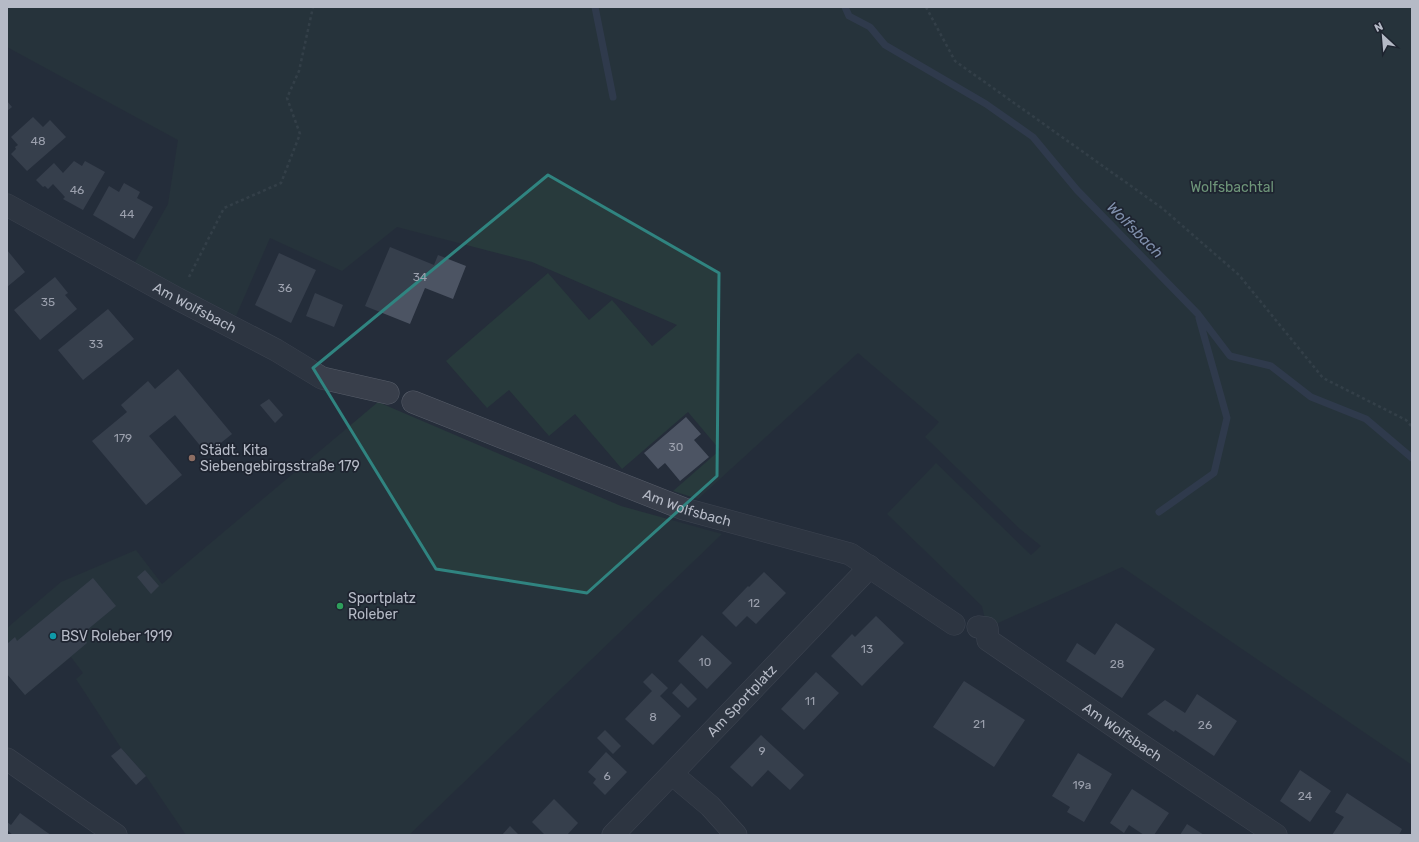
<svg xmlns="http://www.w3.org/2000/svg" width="1419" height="842" font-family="Rubik,sans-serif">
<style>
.green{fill:#283a3c}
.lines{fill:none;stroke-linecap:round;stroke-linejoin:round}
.stream{stroke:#3d4a62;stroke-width:7}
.building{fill:#4c5463}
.minor-casing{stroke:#575d69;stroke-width:23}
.path{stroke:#455559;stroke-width:2.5;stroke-dasharray:3 3;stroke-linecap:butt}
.minor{stroke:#393f4b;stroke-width:22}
.marked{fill:none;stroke:#308480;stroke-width:3;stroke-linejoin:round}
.education-dot{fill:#8d6e63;stroke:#1e2430;stroke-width:1.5}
.leisure-dot{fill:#2e9e5b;stroke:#1e2430;stroke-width:1.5}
.culture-dot{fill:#0f9aa8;stroke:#1e2430;stroke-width:1.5}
.labels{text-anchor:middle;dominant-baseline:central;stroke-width:3.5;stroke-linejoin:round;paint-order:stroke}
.number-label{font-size:12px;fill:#9ba0ad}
.park-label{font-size:14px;fill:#6e9579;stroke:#1e2430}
.street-label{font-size:14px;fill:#b5bac6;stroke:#1e2430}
.poi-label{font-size:14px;fill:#b5bac6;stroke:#1e2430;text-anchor:start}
.water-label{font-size:15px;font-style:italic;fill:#7f8fab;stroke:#1e2430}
</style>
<rect width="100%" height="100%" fill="#252d3a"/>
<path class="green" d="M 7,7 L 1412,7 L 1412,765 L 1122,567 L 987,628 L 982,606 L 887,514 L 936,463 L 1031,555 L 1041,546 L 1020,529 L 925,437 L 939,422 L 858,353 L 698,499 L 673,491 L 720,450 L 688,412 L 622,469 L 575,414 L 549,436 L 509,390 L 487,408 L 446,361 L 548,273 L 589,320 L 612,300 L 652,346 L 677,325 L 532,262 L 397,227 L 342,271 L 270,238 L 236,316 L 134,264 L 168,204 L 178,140 L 7,47 Z
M 378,402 L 621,506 L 722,534 L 409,835 L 186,835 L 146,776 L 121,748 L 76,679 L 83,673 L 71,657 L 25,695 L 7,674 L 7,644 L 9,642 L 7,639 L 7,628 L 61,582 L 136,550 L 162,584 Z"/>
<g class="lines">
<path class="stream" d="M 595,7 L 613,97
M 845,7 L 849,16 L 870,27 L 885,45 L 986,104 L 1033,137 L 1077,190 L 1198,314 L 1230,356 L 1271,366 L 1311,397 L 1366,419 L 1412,458
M 1159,512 L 1214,473 L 1227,418 L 1199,318"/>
</g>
<path class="building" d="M 7,101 L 12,107 L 7,111 Z
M 33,117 L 43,127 L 50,120 L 66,137 L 27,171 L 11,154 L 16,149 L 15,147 L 18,145 L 11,137 Z
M 74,161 L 82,166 L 85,161 L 105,172 L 83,210 L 63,199 L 65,197 L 53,184 L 48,189 L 45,186 L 43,187 L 36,180 L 54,163 L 63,173 Z
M 124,183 L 140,192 L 137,198 L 153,207 L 134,239 L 93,215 L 109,186 L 119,192 Z
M 390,247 L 434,265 L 438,255 L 466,266 L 453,299 L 425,288 L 410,324 L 365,306 Z
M 7,250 L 25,272 L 7,287 Z
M 279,253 L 316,270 L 291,323 L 255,305 Z
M 55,277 L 68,293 L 65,295 L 77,309 L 40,340 L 14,310 Z
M 315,293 L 343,305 L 334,327 L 306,316 Z
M 108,309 L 134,339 L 83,380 L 58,350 Z
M 178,369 L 232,434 L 207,454 L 175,415 L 149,436 L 182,475 L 146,505 L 92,441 L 127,412 L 121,405 L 148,381 L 155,389 Z
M 269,399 L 283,415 L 275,423 L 260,405 Z
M 686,417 L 701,434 L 694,440 L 709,457 L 680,481 L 665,463 L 658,469 L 644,453 Z
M 145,570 L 159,586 L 151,594 L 137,577 Z
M 764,572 L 786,593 L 756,624 L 747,616 L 736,627 L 722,613 L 748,586 L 749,587 Z
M 93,578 L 116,606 L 81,635 L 87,643 L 25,695 L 7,674 L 7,644 L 15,637 L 17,641 Z
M 876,616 L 904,643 L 862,686 L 831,656 L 852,634 L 855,637 Z
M 1116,623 L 1155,649 L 1122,698 L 1066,661 L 1077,643 L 1095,655 Z
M 702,635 L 732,663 L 707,689 L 678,661 Z
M 816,672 L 839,693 L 804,730 L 781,709 Z
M 652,673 L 668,688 L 660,696 L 681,716 L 653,745 L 625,719 L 652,691 L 643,682 Z
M 964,681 L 1025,720 L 994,767 L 933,727 Z
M 681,683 L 697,699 L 688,708 L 672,693 Z
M 1197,694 L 1237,721 L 1214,756 L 1175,730 L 1174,732 L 1147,714 L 1165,700 L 1185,713 Z
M 605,730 L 621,746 L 613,754 L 597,738 Z
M 761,735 L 804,775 L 790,790 L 768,770 L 752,787 L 730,767 Z
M 121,748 L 146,776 L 136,785 L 111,756 Z
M 606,752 L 627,772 L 605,795 L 593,783 L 596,779 L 588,772 Z
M 1078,753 L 1112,774 L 1084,822 L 1067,812 L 1070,807 L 1052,796 Z
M 1300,770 L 1331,791 L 1310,822 L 1280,801 Z
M 1132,789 L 1169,813 L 1154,835 L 1144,835 L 1129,825 L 1124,833 L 1110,823 Z
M 1347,793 L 1402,829 L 1399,835 L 1332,835 L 1344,817 L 1335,812 Z
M 554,799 L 578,823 L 567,835 L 545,835 L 532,822 Z
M 20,813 L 45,831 L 51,835 L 13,835 L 8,831 L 7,833 L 7,822 L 11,825 Z
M 1187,824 L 1204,835 L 1180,835 Z
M 510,826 L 519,835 L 502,835 Z"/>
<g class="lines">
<defs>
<g id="minor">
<path id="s1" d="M 7,205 L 178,299 L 276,350 L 322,378 L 388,393"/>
<path id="s2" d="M 413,402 L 684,509 L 850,554 L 954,624"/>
<path id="s3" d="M 978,627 L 987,628 L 988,640 L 1137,742 L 1276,835"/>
<path d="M 7,759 L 116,835"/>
<path d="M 672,774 L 710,806 L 736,835"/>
<path id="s4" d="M 613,835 L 862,575 L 869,566"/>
</g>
</defs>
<use href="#minor" class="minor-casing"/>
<path class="path" d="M 926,7 L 955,61 L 1162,208 L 1239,275 L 1323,378 L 1406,420 L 1412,427
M 189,277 L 224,208 L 281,183 L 300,134 L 287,98 L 299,71 L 313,7"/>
<use href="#minor" class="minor"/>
</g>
<path d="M0 0H1419V842H0ZM 548,175 L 719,273 L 717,476 L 587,593 L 436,569 L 313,368 Z" fill="#252d3a" fill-opacity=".55" fill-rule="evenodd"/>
<path class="marked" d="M 548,175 L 719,273 L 717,476 L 587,593 L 436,569 L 313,368 Z"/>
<circle class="education-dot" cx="192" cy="458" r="4"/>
<circle class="leisure-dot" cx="340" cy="606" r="4"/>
<circle class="culture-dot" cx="53" cy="636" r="4"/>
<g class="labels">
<g class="number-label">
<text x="38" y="141">48</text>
<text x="77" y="190">46</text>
<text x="127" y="214">44</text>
<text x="420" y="277">34</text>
<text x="285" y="288">36</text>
<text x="48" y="302">35</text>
<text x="96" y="344">33</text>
<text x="123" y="438">179</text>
<text x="676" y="447">30</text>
<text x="754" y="603">12</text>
<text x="867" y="649">13</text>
<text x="705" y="662">10</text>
<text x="1117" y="664">28</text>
<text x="810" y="701">11</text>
<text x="653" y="717">8</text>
<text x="979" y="724">21</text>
<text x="1205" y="725">26</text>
<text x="762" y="751">9</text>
<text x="607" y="776">6</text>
<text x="1082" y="785">19a</text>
<text x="1305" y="796">24</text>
</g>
<g class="park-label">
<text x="1232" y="187">Wolfsbachtal</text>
</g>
<g class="street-label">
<text stroke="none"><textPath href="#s1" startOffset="214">Am Wolfsbach</textPath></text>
<text stroke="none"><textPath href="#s2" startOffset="294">Am Wolfsbach</textPath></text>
<text stroke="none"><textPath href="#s4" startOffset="186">Am Sportplatz</textPath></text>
<text stroke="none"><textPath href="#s3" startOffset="184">Am Wolfsbach</textPath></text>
</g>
<g class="poi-label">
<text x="200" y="450">Städt. Kita<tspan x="200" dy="16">Siebengebirgsstraße 179</tspan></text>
<text x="348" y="598">Sportplatz<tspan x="348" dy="16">Roleber</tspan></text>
<text x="61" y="636">BSV Roleber 1919</text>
</g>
<g class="water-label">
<text transform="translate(1135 230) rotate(45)">Wolfsbach</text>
</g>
</g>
<rect width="1419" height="842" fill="none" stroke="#b5bac6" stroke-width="16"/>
<g transform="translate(1383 36) rotate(334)" stroke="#1e2430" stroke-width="3" paint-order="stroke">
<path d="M0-3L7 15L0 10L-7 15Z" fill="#b5bac6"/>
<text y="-6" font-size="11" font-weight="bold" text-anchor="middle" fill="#b5bac6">N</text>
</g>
</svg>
